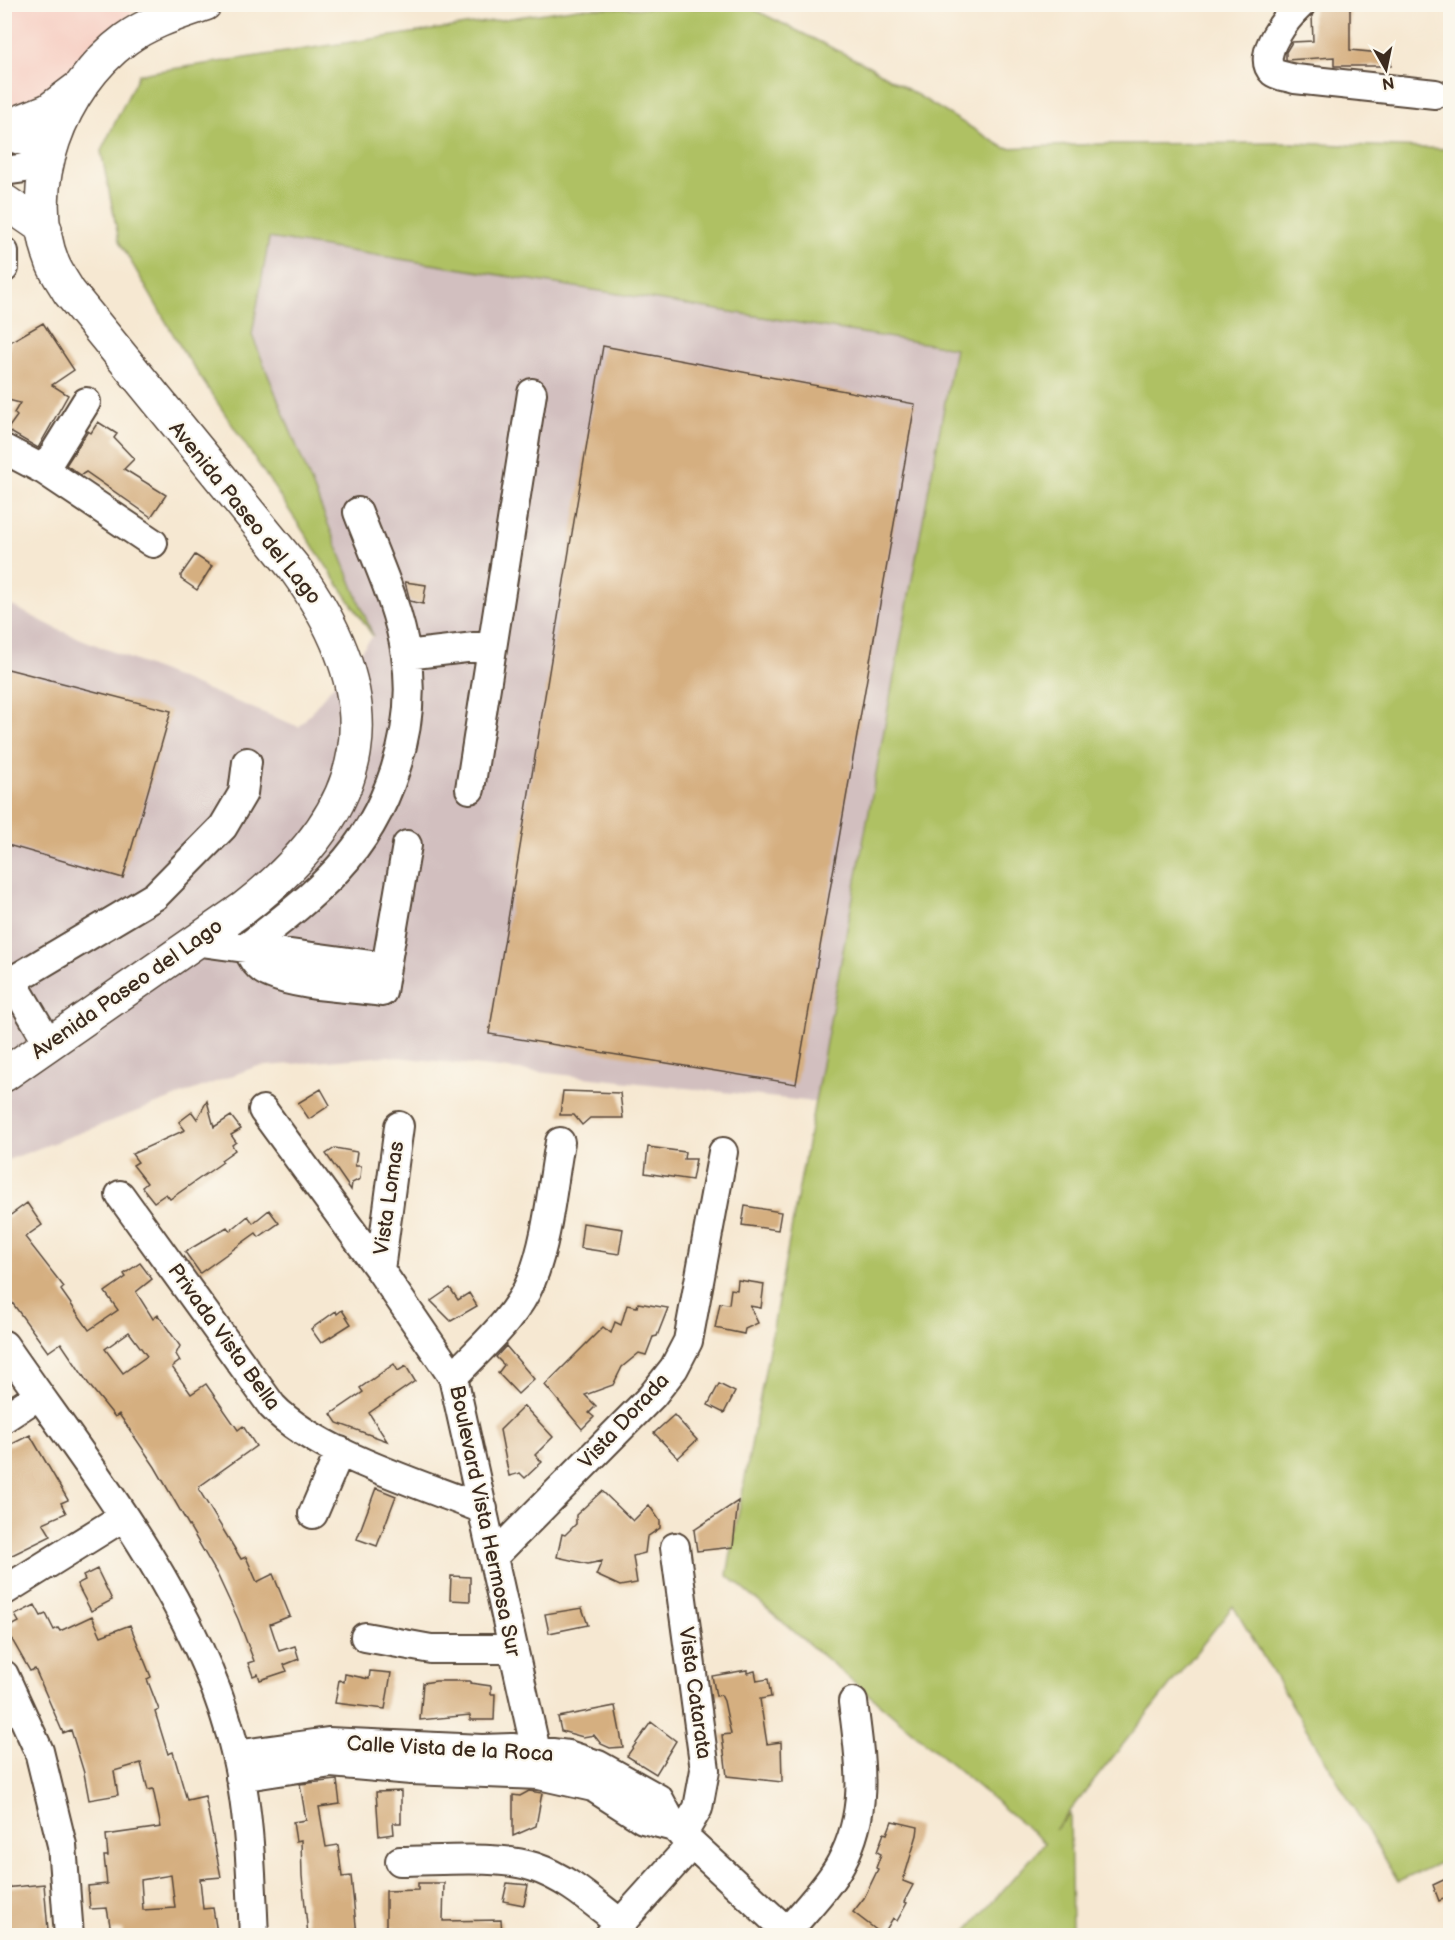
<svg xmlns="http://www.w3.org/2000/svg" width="1455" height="1940" font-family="'Balsamiq Sans',sans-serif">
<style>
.built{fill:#f7d1c6}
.industrial{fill:#d2bfbf}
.green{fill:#afc164;stroke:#757641;stroke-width:1.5}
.building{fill:#d5af80;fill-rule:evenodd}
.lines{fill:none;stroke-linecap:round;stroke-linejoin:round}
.minor-casing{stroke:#574639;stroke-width:32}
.major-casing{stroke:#574639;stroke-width:36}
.minor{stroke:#fff;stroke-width:28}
.major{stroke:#fff;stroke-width:33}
.labels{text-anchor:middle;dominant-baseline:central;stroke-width:4.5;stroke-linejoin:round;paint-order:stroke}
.street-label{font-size:21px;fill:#3b2a1e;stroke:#fbf7ec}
</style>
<rect width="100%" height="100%" fill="#fbf7ec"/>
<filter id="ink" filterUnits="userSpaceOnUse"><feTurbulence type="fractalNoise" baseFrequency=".0167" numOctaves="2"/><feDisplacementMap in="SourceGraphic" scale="12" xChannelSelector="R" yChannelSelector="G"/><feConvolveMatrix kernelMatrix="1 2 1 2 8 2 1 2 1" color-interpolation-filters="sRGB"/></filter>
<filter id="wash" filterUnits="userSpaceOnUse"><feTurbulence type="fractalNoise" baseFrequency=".008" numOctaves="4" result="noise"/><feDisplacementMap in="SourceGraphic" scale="24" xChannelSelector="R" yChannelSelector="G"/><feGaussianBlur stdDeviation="1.35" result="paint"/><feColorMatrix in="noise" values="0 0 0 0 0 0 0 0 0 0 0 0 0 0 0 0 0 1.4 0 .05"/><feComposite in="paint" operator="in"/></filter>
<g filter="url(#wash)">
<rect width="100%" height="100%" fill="#f6e8d2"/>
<path class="built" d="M 5,5 L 140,5 L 46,96 L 20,112 L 5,105 Z"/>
<path class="industrial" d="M 269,238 L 955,348 L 815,1102 L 388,1056 L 255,1067 L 5,1161 L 5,602 L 59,630 L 299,727 L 373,636 L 252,335 Z"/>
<path class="green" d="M 578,8 L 751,8 L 869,66 L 1005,148 L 1101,144 L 1293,143 L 1450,149 L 1450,1858 L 1398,1882 L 1233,1606 L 1055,1830 L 1070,1814 L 1072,1929 L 1068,1935 L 963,1935 L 1045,1843 L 727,1575 L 955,348 L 269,238 L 252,335 L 373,636 L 183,351 L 119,241 L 101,151 L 139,74 Z"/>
<g id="blocks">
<path class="building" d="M 1317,4 L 1350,4 L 1350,50 L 1391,54 L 1391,66 L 1334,66 L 1334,57 L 1286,60 L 1286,52 L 1292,42 L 1313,41 L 1312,16 Z
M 43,323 L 74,370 L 52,385 L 68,395 L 38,448 L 7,430 L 17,416 L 14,413 L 20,403 L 4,399 L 4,352 L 8,352 L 10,342 Z
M 603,346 L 915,404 L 796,1084 L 489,1034 Z
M 98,422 L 117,434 L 114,438 L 134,459 L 124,469 L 166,495 L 151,517 L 86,472 L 81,475 L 66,465 L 88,431 L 91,433 Z
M 195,555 L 212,566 L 197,590 L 181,579 L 181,575 Z
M 405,582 L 426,585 L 423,604 L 410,601 Z
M 4,668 L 171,711 L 123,878 L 4,844 Z
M 321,1089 L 330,1105 L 309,1119 L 298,1103 Z
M 563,1091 L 620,1093 L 623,1118 L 590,1118 L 582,1125 L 574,1115 L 560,1115 Z
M 207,1101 L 214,1127 L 231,1116 L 241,1129 L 231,1135 L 236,1142 L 232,1145 L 235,1150 L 221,1160 L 223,1162 L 170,1199 L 166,1194 L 154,1202 L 142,1187 L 147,1183 L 133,1165 L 138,1162 L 132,1154 L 185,1130 L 179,1122 L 192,1112 L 197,1119 Z
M 648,1147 L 685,1152 L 684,1159 L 696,1159 L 692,1180 L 645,1173 Z
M 335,1148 L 357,1152 L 355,1166 L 361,1166 L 360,1179 L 352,1183 L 351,1190 L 326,1154 Z
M 27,1203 L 42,1225 L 25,1237 L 64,1287 L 61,1290 L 89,1330 L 118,1310 L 105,1292 L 126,1277 L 124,1274 L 140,1263 L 152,1279 L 136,1292 L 153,1319 L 158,1315 L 180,1346 L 176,1354 L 180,1361 L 172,1367 L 191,1394 L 206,1384 L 238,1430 L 243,1426 L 256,1446 L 200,1486 L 199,1490 L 241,1559 L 246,1557 L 257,1582 L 273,1574 L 290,1616 L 270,1624 L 279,1651 L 295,1646 L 299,1659 L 284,1665 L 287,1671 L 260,1680 L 258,1674 L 253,1676 L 248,1663 L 254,1661 L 238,1619 L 217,1574 L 155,1467 L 119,1414 L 115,1417 L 90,1386 L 61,1343 L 48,1352 L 11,1301 L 4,1306 L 4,1220 ZM 129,1332 L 147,1356 L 123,1373 L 105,1349 Z
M 745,1206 L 781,1212 L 778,1230 L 742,1225 Z
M 269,1210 L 279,1223 L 259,1237 L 256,1233 L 200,1273 L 185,1252 L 227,1227 L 230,1231 L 248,1216 L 253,1223 Z
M 583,1223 L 623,1229 L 619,1254 L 580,1248 Z
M 738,1280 L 764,1284 L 761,1308 L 750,1306 L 758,1323 L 745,1329 L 744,1334 L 715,1328 L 720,1303 L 729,1304 L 731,1289 L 737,1290 Z
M 450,1288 L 458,1300 L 469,1293 L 477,1306 L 451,1321 L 431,1301 Z
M 638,1303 L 668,1308 L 657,1336 L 653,1337 L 646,1355 L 639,1353 L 622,1367 L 613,1385 L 585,1395 L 596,1406 L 589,1413 L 594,1417 L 582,1429 L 545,1385 L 603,1327 L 611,1333 L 615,1322 L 621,1325 L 627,1305 L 637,1307 Z
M 342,1310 L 351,1324 L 321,1343 L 311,1329 L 336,1311 L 337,1314 Z
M 506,1346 L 534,1379 L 518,1394 L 498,1373 L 504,1365 L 496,1357 Z
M 394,1364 L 398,1371 L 406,1366 L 415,1381 L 369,1413 L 387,1441 L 337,1423 L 331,1414 L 363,1392 L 360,1388 Z
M 719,1384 L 735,1392 L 724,1413 L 708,1405 Z
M 524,1406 L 553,1437 L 535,1455 L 542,1462 L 525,1478 L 520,1473 L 509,1476 L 500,1430 Z
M 674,1415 L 697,1440 L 678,1458 L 654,1433 Z
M 30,1435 L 68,1500 L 61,1503 L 66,1513 L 43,1523 L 51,1536 L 4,1559 L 4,1448 Z
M 376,1488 L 396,1496 L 377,1546 L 357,1539 Z
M 602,1491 L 633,1521 L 649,1505 L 660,1521 L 660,1528 L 647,1537 L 645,1553 L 633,1556 L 637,1583 L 620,1586 L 596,1575 L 602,1561 L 588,1564 L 557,1557 L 562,1534 L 565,1535 L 576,1524 L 576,1515 Z
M 738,1501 L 733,1547 L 697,1551 L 694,1530 Z
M 97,1569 L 112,1600 L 91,1611 L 77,1584 L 85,1580 L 83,1576 Z
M 451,1576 L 470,1577 L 470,1601 L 450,1600 Z
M 35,1605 L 41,1616 L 46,1614 L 54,1630 L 58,1628 L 60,1631 L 92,1616 L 101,1636 L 130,1625 L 151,1677 L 147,1679 L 159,1710 L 155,1712 L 168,1754 L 173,1752 L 187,1800 L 205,1796 L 221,1877 L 200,1879 L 203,1909 L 213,1908 L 217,1933 L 204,1935 L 123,1935 L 122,1929 L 111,1931 L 107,1908 L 90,1909 L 88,1886 L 107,1884 L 104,1856 L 108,1856 L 106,1835 L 161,1827 L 153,1789 L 148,1790 L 141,1763 L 114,1771 L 118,1795 L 89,1800 L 84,1773 L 71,1730 L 63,1733 L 35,1669 L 30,1671 L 6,1629 L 19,1622 L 15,1615 ZM 171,1875 L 175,1908 L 143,1910 L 141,1880 Z
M 582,1608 L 588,1625 L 549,1633 L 545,1614 Z
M 747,1670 L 747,1673 L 755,1671 L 757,1681 L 768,1679 L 771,1697 L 760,1699 L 767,1744 L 781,1742 L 782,1782 L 727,1776 L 722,1735 L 731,1734 L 724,1701 L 721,1695 L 716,1696 L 712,1676 Z
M 370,1671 L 391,1673 L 385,1709 L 335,1703 L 339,1680 L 344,1682 L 345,1674 L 369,1679 Z
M 436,1681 L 470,1681 L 470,1683 L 491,1686 L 491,1694 L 495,1694 L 494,1720 L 470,1720 L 470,1715 L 420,1720 L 423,1683 Z
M 615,1706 L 623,1747 L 610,1748 L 601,1744 L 594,1735 L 583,1737 L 561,1731 L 558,1717 Z
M 651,1722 L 676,1741 L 656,1774 L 627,1756 Z
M 337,1780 L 340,1804 L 319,1807 L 326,1847 L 338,1845 L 342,1877 L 351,1876 L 357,1935 L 308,1935 L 302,1876 L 301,1840 L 296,1841 L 293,1822 L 306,1820 L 300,1784 Z
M 401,1791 L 401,1823 L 393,1823 L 394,1834 L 379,1836 L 376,1792 Z
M 529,1791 L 542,1793 L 536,1826 L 513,1836 L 513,1795 L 520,1796 Z
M 892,1821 L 918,1827 L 917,1835 L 903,1881 L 913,1885 L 904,1902 L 907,1903 L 897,1921 L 893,1918 L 883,1935 L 853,1912 L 864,1898 L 878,1869 L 876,1868 L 881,1854 L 877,1852 L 884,1833 L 887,1834 Z
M 1450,1877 L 1450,1896 L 1439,1901 L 1433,1885 Z
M 418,1883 L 444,1883 L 443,1921 L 501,1920 L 502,1935 L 401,1935 L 394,1928 L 386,1928 L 386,1891 L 418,1890 Z
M 507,1883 L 528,1885 L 524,1905 L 503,1901 Z
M 44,1884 L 48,1930 L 4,1931 L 4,1888 Z"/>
</g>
</g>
<g filter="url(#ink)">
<use href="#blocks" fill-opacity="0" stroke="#574639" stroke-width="1.5"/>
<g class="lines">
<defs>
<path id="minor" d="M 1301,4 C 1288,16 1255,56 1273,72 C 1278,76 1288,77 1295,79 L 1435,94
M 4,135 L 50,149
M 4,171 L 47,165
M 4,252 L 4,268
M 4,449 L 44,470 L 153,543
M 44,470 L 86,402
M 358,512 C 375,557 399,606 406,655 C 418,729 388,816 337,870 C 310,899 278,923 247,947 C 252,959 258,969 271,974 C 302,987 348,987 382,992 L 386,967
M 406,655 L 492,645
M 470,789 L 532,393
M 194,941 L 386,967 L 407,845
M 49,1044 L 12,981 L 155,896 L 223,827 L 243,793 L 247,762
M 263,1110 L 380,1270 L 453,1377 L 536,1751 L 539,1775
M 120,1195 L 272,1406 C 316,1453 421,1484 483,1509
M 380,1270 L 399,1126
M 4,1345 C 91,1471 201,1604 236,1755 C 250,1814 251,1875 254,1936
M 453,1377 C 480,1348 516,1318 531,1281 C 548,1240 552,1186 560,1142
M 4,1418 L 39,1395
M 313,1514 L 340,1451
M 675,1547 L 705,1770 L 698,1808 L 682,1835
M 493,1557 L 652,1396 L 674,1368 L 688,1341 L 723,1152
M 4,1591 L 123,1517
M 365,1637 L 431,1649 L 513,1649
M 4,1675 L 39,1751 L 62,1845 L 69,1936
M 236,1755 L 328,1742 L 482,1749 L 512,1748 L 568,1755 L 598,1765 L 659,1799 L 674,1827 L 792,1936
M 240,1777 L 331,1763 L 411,1770 L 539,1775 L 593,1787 L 643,1819 L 674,1827
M 400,1861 C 438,1861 499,1855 534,1867 C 567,1878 593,1902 619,1922
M 787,1932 C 804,1911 829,1886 841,1863 C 870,1809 860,1760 853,1702
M 609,1936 L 692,1844"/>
<path id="major" d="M 4,128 L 49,110 L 77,89
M 4,201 L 45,229
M 4,1075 L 244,908 C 373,808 392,704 295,569 L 69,292 C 64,283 57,274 53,264 C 22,186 61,87 126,39 C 149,22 179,13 205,4"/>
</defs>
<use href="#minor" class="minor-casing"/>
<use href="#major" class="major-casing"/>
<use href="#minor" class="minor"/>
<use href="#major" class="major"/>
</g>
</g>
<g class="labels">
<g class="street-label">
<text transform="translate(245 513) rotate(51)">Avenida Paseo del Lago</text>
<text transform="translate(127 989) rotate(-35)">Avenida Paseo del Lago</text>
<text transform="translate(389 1198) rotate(-82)">Vista Lomas</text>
<text transform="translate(224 1337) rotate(54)">Privada Vista Bella</text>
<text transform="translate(624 1421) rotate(-47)">Vista Dorada</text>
<text transform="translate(485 1521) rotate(78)">Boulevard Vista Hermosa Sur</text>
<text transform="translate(695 1693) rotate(82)">Vista Catarata</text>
<text transform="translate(450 1749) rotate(3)">Calle Vista de la Roca</text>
</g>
</g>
<rect width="1455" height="1940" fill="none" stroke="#fbf7ec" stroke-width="24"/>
<g transform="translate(1386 69) rotate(171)" stroke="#fbf7ec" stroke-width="4.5" paint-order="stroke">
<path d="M0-4.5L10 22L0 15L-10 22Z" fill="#3b2a1e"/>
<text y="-9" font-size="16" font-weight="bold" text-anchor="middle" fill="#3b2a1e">N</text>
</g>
</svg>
